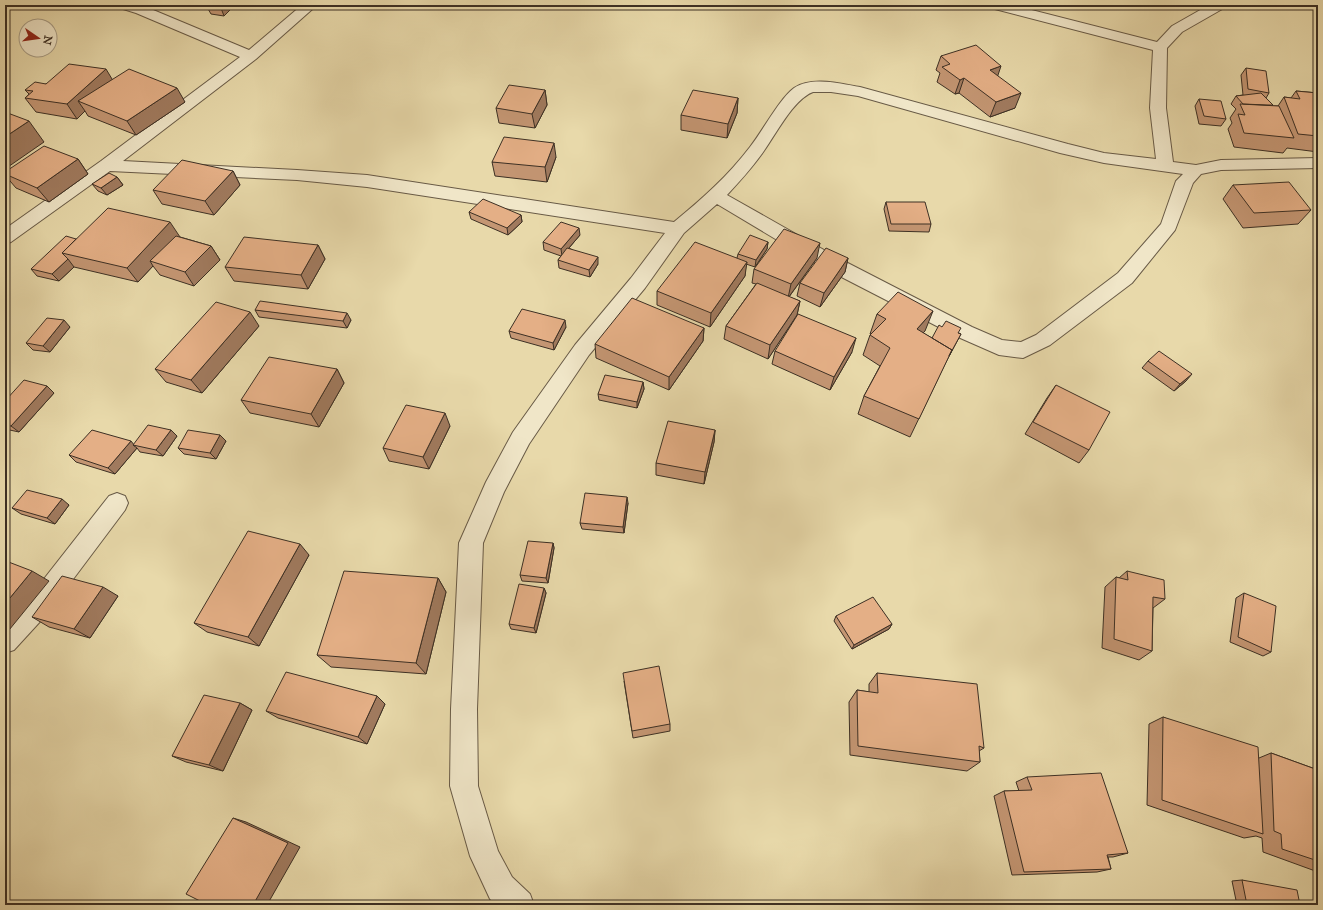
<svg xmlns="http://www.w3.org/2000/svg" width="1323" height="910" font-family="'IM FELL Great Primer',serif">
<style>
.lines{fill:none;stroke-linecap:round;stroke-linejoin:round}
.street-casing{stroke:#685a46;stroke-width:2}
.street{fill:#f0e6c8;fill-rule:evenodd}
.wall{fill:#c49673;stroke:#3d3024}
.shaded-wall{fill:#a07a5e;stroke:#3d3024}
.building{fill:#e4af86;stroke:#3d3024}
</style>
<rect width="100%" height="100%" fill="#e8d9aa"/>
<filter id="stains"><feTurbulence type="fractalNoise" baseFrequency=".005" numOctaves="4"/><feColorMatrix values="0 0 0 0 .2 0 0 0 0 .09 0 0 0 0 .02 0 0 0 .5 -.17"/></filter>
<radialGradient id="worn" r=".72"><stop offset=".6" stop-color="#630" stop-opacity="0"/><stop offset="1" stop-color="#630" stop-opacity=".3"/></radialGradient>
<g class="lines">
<defs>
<path id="street" d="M 118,5 L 139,5 L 146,7 L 249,50 L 302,5 L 317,5 L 256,59 L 123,161 L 297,170 L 367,175 L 674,222 C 702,199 728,176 750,147 C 762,132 780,98 794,88 C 812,76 841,84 860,87 L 1068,144 L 1104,153 L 1156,159 L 1150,108 L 1153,50 L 991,8 L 989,5 L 1012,5 L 1157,42 L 1172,26 L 1209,5 L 1226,5 L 1224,8 L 1182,32 L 1167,48 L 1166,108 L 1173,162 L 1196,165 L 1221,160 L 1318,158 L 1318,168 L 1221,170 L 1201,174 L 1193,183 L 1175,230 L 1132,283 L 1050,345 L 1023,358 L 999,355 L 958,337 L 824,268 L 717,204 L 684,233 L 645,288 L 589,355 L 529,444 L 504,492 L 483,543 L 477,709 L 478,786 L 498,851 L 512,877 L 530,894 L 534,905 L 497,905 L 490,899 L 470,856 L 450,786 L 451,709 L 459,543 L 486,482 L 513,432 L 575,345 L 631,278 L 665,233 L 367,187 L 297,180 L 110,171 L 11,242 L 5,244 L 5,229 L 101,161 L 240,57 L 136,13 L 120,8 ZM 813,92 L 831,92 L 858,96 L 1060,153 L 1104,163 L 1183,174 L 1176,181 L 1161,224 L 1118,273 L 1036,335 L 1021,342 L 1002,340 L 972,327 L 838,258 L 727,195 C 739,182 751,169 761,155 C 774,138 793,99 813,92 Z
M 117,493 L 125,496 L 128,503 L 125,510 L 47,614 L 14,650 L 5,653 L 5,623 L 29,598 L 109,496 Z"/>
</defs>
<use href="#street" class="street-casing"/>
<use href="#street" class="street"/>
</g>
<path class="wall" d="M 209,5 L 235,5 L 224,16 L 211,14 L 207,7 Z
M 941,56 L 998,76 L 1015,108 L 990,117 L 959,93 L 955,94 L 937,82 L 940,73 L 936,70 Z
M 1246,68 L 1269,93 L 1266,98 L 1273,105 L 1272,106 L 1278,106 L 1284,97 L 1291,98 L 1296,91 L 1318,93 L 1318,152 L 1287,148 L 1283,153 L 1234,147 L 1228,129 L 1232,123 L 1230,118 L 1236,109 L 1231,104 L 1236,96 L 1243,95 L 1241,75 Z
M 112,80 L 185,102 L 136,135 L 88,116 L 85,111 L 77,119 L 36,112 L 25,98 L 29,94 L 25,90 L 46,84 Z
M 545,90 L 547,105 L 535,128 L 499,123 L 496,108 Z
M 738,98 L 737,113 L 727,138 L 681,130 L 681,115 Z
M 1199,99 L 1226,119 L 1221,126 L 1199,124 L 1195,106 Z
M 556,157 L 547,182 L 495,176 L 492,162 Z
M 78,159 L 88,174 L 49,202 L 16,188 L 5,175 L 5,172 Z
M 233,171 L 240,185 L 214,215 L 162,204 L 153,190 Z
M 117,177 L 123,185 L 107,195 L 98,191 L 92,184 Z
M 1233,185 L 1311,210 L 1298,224 L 1243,228 L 1223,199 Z
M 886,202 L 931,224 L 929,232 L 889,231 L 884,209 Z
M 469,212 L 521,215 L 522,222 L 508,235 L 471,219 Z
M 580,235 L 569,248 L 598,264 L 590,277 L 559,268 L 558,260 L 561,256 L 544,250 L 543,242 Z
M 180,237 L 211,246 L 220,260 L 194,286 L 160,275 L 153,266 L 138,282 L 74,267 L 59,281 L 37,276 L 31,269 L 76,239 Z
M 768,242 L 767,249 L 755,267 L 746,264 L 745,276 L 710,327 L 657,305 L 657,291 L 737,258 L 738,254 Z
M 318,245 L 325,259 L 308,289 L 234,281 L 225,267 Z
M 817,258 L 789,297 L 800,301 L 797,315 L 768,359 L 724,339 L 726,326 L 756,284 L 752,283 L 754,269 Z
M 848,258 L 845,272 L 820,307 L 797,296 L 800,283 Z
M 255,310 L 351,320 L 347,328 L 259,317 Z
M 877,314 L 925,331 L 923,333 L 932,338 L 959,333 L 961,334 L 946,362 L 910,437 L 858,414 L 864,396 L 880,366 L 863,355 L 870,335 L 871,334 L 870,334 Z
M 259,326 L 202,393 L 166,382 L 155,369 Z
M 70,327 L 50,352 L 33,350 L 26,343 Z
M 566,327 L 554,350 L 511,338 L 509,331 Z
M 704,328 L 703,341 L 669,390 L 596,358 L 595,344 Z
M 775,351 L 852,352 L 830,390 L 772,364 Z
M 1148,361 L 1186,381 L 1174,391 L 1142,368 Z
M 337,369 L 344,383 L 319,427 L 250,413 L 241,400 Z
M 643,382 L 644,389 L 637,408 L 599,400 L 598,394 Z
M 1056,385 L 1089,450 L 1079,463 L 1025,434 L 1047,398 Z
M 47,386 L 54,393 L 19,432 L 5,429 L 5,401 Z
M 450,426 L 429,469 L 389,461 L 383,448 Z
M 171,430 L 177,436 L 163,456 L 140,452 L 137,448 L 115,474 L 76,462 L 69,455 L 134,445 Z
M 715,430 L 714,442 L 704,484 L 656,475 L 656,463 Z
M 220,435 L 226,441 L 216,459 L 184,454 L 178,448 Z
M 628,503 L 624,533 L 582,529 L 580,523 Z
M 69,505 L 55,524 L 21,514 L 12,508 Z
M 553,543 L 554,548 L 548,583 L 522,581 L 520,575 Z
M 309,555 L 259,646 L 207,632 L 194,623 Z
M 1127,571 L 1165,599 L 1153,608 L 1152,651 L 1139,660 L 1102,648 L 1105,587 L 1116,577 L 1119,578 Z
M 438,578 L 446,592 L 426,674 L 331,667 L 317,655 Z
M 544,588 L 546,593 L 536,633 L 511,629 L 509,624 Z
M 1244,593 L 1271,652 L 1263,656 L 1230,642 L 1236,598 Z
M 118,596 L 90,638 L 49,627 L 32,617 Z
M 836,616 L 892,624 L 889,629 L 852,649 L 834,621 Z
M 877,673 L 984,748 L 979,751 L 980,762 L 967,771 L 850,755 L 849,702 L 857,690 L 869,692 L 869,684 Z
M 624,681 L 670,724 L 670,731 L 633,738 Z
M 377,696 L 385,704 L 367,744 L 278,718 L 266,711 Z
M 240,703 L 252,710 L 223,771 L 186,762 L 172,756 Z
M 1163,717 L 1259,758 L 1271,753 L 1318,770 L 1318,872 L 1263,852 L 1262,838 L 1256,836 L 1244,838 L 1147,805 L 1149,724 Z
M 1027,777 L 1128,853 L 1113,857 L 1108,857 L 1111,869 L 1097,872 L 1012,875 L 994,796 L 1004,791 L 1019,791 L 1016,782 Z
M 1242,880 L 1300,905 L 1237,905 L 1232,881 Z"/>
<path class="shaded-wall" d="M 224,5 L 235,5 L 224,16 L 221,8 Z
M 1001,66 L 996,81 L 990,70 Z
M 106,69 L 115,84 L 78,101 L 85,111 L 77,119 L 67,104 Z
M 964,78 L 959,93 L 955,94 L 960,80 Z
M 177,88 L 185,102 L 136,135 L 127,121 Z
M 545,90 L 547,105 L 535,128 L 532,114 Z
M 1021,93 L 1015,108 L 990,117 L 996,102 Z
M 738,98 L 737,113 L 727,138 L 728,124 Z
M 29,121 L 44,142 L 5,169 L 5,137 Z
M 554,143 L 556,157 L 547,182 L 545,167 Z
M 78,159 L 88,174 L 49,202 L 37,188 Z
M 233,171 L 240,185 L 214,215 L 205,201 Z
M 117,177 L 123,185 L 107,195 L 101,188 Z
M 521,215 L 522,222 L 508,235 L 507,228 Z
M 170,222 L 180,237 L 150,261 L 153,266 L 138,282 L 127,268 Z
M 579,228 L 580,235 L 562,256 L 561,249 Z
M 768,242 L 767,249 L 755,267 L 756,260 Z
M 820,243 L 817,258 L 788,298 L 791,284 Z
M 318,245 L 325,259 L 308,289 L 301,275 Z
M 211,246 L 220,260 L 194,286 L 185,272 Z
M 598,257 L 598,264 L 590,277 L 589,270 Z
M 848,258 L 845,272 L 820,307 L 824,293 Z
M 68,259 L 74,267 L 59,281 L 52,274 Z
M 747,262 L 745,276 L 710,327 L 711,313 Z
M 800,301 L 797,315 L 768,359 L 770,345 Z
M 933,311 L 925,331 L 909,348 L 917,329 Z
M 250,312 L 259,326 L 202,393 L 191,380 Z
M 347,313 L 351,320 L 347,328 L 343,321 Z
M 64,320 L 70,327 L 50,352 L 43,346 Z
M 565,320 L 566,327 L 554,350 L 553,343 Z
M 704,328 L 703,341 L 669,390 L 669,377 Z
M 856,338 L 852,352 L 830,390 L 834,377 Z
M 337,369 L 344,383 L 319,427 L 311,414 Z
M 1192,374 L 1186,381 L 1174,391 L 1180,384 Z
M 643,382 L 644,389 L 637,408 L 637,402 Z
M 47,386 L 54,393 L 19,432 L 11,426 Z
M 445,413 L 450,426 L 429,469 L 423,457 Z
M 171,430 L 177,436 L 163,456 L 156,450 Z
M 715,430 L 714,442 L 704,484 L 705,472 Z
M 220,435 L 226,441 L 216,459 L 210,453 Z
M 131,441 L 135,446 L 133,445 L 137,448 L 115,474 L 108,468 Z
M 627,497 L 628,503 L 624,533 L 623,527 Z
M 62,499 L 69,505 L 55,524 L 47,518 Z
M 553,543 L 554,548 L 548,583 L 546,578 Z
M 300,544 L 309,555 L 259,646 L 248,637 Z
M 32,571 L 49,581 L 5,635 L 5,604 Z
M 438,578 L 446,592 L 426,674 L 416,663 Z
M 103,587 L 118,596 L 90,638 L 74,629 Z
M 544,588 L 546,593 L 536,633 L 534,628 Z
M 892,624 L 889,629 L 852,649 L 854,645 Z
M 377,696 L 385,704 L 367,744 L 358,737 Z
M 240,703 L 252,710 L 223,771 L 209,765 Z
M 233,818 L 246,822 L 300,847 L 267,905 L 253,905 Z"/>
<path class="building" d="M 209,5 L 224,5 L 221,8 L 207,7 Z
M 976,45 L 1001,66 L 990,70 L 1021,93 L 996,102 L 964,78 L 960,80 L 942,67 L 950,64 L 941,56 Z
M 69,64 L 106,69 L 67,104 L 25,98 L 33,91 L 25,90 L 35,82 L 46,84 Z
M 1246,68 L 1266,71 L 1269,93 L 1248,89 Z
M 129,69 L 177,88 L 127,121 L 78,101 Z
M 509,85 L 545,90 L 532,114 L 496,108 Z
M 693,90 L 738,98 L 728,124 L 681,115 Z
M 1296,91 L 1318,93 L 1318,136 L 1298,134 L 1284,97 L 1300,99 Z
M 1261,93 L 1273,105 L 1267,105 L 1243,104 L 1236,96 Z
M 1199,99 L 1221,101 L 1226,119 L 1204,116 Z
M 1240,104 L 1279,106 L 1294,138 L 1244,133 L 1238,114 L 1245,115 Z
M 5,112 L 29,121 L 5,137 Z
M 504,137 L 554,143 L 545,167 L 492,162 Z
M 44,146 L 78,159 L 37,188 L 5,174 L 5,172 Z
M 182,160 L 233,171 L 205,201 L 153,190 Z
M 109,173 L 117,177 L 101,188 L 92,184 Z
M 1289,182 L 1311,210 L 1254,213 L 1233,185 Z
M 483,199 L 521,215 L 507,228 L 469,212 Z
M 886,202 L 925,202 L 931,224 L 891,224 Z
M 108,208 L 170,222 L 127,268 L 62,253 Z
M 561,222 L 579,228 L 561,249 L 543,242 Z
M 784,229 L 820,243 L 791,284 L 754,269 Z
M 750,235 L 768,242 L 756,260 L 738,254 Z
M 66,236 L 76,239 L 62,253 L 68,259 L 52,274 L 31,269 Z
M 176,236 L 211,246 L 185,272 L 150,261 Z
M 244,237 L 318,245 L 301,275 L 225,267 Z
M 695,242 L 747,262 L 711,313 L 657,291 Z
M 567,248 L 598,257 L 589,270 L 558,260 Z
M 826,248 L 848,258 L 824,293 L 800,283 Z
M 757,283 L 800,301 L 770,345 L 726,326 Z
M 898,292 L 933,311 L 917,329 L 952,350 L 919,419 L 864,396 L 890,348 L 870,335 L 886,319 L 877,314 Z
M 632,298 L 704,328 L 669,377 L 595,344 Z
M 260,301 L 347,313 L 343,321 L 255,310 Z
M 216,302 L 250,312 L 191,380 L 155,369 Z
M 522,309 L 565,320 L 553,343 L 509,331 Z
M 798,314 L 856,338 L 834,377 L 775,351 Z
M 47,318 L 64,320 L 43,346 L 26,343 Z
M 946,321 L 961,328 L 958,333 L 961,334 L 949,356 L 952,350 L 932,338 L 939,325 L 942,327 Z
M 1159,351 L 1192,374 L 1180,384 L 1148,361 Z
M 269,357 L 337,369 L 311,414 L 241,400 Z
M 605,375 L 643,382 L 637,402 L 598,394 Z
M 24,380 L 47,386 L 11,426 L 5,425 L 5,401 Z
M 1056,385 L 1110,412 L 1089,450 L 1033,422 Z
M 406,405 L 445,413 L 423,457 L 383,448 Z
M 668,421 L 715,430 L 705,472 L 656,463 Z
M 148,425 L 171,430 L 156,450 L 133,445 Z
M 92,430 L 131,441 L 108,468 L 69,455 Z
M 188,430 L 220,435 L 210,453 L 178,448 Z
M 27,490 L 62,499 L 47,518 L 12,508 Z
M 585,493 L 627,497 L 623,527 L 580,523 Z
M 248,531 L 300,544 L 248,637 L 194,623 Z
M 528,541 L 553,543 L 546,578 L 520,575 Z
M 6,561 L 32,571 L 5,604 L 5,562 Z
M 344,571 L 438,578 L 416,663 L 317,655 Z
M 1127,571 L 1164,580 L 1165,599 L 1153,597 L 1152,651 L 1114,639 L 1116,577 L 1128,580 Z
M 62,576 L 103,587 L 74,629 L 32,617 Z
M 519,584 L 544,588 L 534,628 L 509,624 Z
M 1244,593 L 1276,606 L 1271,652 L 1238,637 Z
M 873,597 L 892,624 L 854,645 L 836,616 Z
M 659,666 L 670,724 L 632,731 L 623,673 Z
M 286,672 L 377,696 L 358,737 L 266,711 Z
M 877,673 L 977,684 L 984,748 L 979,746 L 980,762 L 858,746 L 857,690 L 878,693 Z
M 204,695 L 240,703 L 209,765 L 172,756 Z
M 1163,717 L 1258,747 L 1263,834 L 1162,800 Z
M 1271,753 L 1318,770 L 1318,861 L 1282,849 L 1281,834 L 1274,831 Z
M 1101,773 L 1128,853 L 1107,855 L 1111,869 L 1024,872 L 1004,791 L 1032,790 L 1027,777 Z
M 233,818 L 288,843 L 253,905 L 208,905 L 186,894 Z
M 1242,880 L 1297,890 L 1300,905 L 1247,905 Z"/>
<rect width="1323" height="910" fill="none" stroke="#e8d9aa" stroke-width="20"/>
<rect x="6" y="6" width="1311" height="898" fill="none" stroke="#3d3024" stroke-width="2"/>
<rect x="10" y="10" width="1303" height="890" fill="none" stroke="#3d3024"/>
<g transform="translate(38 38) rotate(103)"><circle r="19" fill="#f0e6c8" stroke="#a89d86"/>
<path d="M0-3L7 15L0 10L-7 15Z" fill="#8f2418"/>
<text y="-6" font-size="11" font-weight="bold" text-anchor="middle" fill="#3d3024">N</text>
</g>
<rect width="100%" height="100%" filter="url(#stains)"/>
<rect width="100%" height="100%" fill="url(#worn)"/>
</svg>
